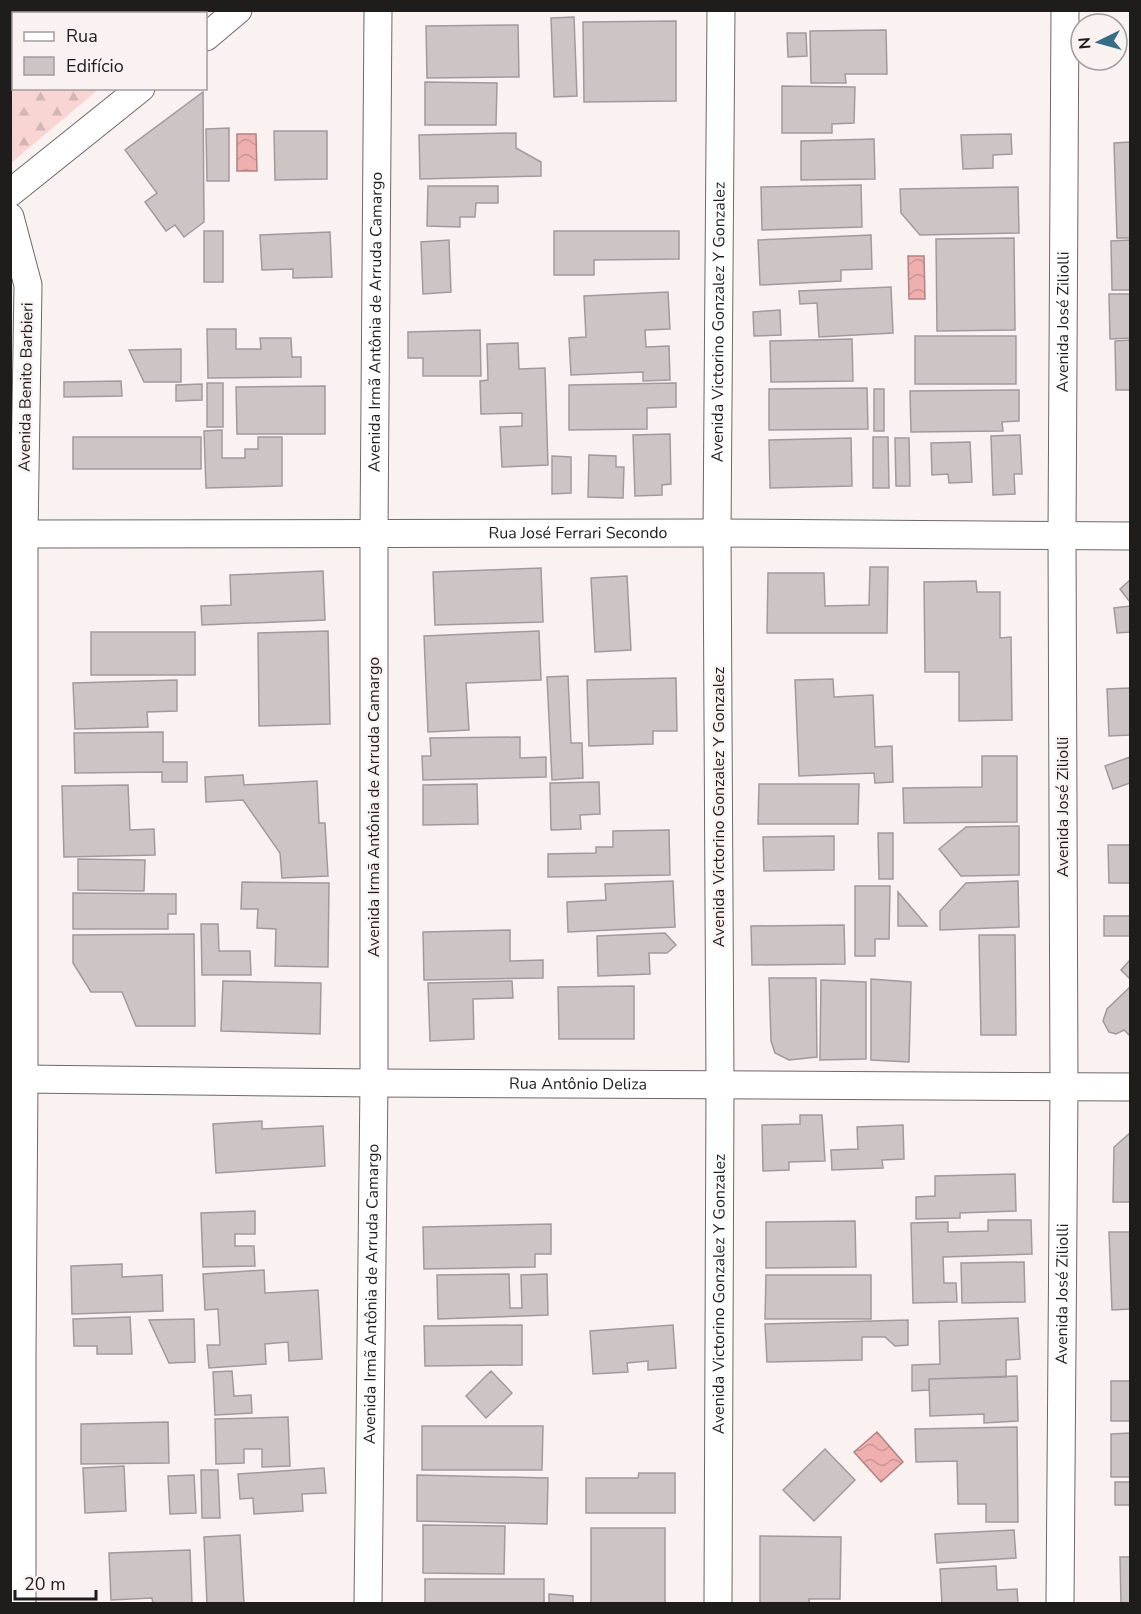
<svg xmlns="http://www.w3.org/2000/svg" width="1141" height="1614" font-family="'Nunito Sans',sans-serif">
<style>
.forest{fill:url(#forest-firs)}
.water{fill:url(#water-waves);stroke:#b08382;stroke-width:1.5}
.building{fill:#cdc5c4;stroke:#a29a9a;stroke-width:1.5}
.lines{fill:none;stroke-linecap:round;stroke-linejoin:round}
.minor-casing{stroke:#6f6868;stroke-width:29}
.minor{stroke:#fff;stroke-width:27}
.labels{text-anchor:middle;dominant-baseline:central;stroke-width:4.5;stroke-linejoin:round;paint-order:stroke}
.street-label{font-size:16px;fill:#1f1c1c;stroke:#faf2f1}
</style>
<defs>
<pattern id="forest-firs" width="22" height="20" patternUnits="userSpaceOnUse" patternTransform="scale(1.5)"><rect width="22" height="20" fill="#f8d4d3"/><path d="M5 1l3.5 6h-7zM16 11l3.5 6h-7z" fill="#d4b5b5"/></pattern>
<pattern id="water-waves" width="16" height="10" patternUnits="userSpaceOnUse" patternTransform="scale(1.5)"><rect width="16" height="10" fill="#eeafae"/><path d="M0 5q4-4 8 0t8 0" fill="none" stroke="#cc9695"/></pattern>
</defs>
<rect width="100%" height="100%" fill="#faf2f1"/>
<path class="forest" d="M 11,10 L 193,10 L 193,11 L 189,14 L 14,14 L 14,88 L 99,89 L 11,163 Z"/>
<path class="water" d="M 237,134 L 256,134 L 257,171 L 237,171 Z
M 908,256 L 924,256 L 925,299 L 909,299 Z
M 877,1432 L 903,1462 L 881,1482 L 854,1452 Z"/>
<path class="building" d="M 574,17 L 577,96 L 554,97 L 551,18 Z
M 676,21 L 676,101 L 584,102 L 583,22 Z
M 518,25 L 519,77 L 427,78 L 426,26 Z
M 886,30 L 887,74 L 845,74 L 846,83 L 811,83 L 810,31 Z
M 787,33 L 806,33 L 807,56 L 788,57 Z
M 425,82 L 497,83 L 496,125 L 425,125 Z
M 782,86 L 855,87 L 854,123 L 832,124 L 832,133 L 782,133 Z
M 203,92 L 204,222 L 184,237 L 175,225 L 166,231 L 145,202 L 157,193 L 125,150 Z
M 229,128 L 229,181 L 207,181 L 206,129 Z
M 274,131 L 327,131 L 327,179 L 275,180 Z
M 516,133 L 516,148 L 541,162 L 541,176 L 420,179 L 419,135 Z
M 1011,134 L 1012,154 L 993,155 L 993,168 L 963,169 L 961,135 Z
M 874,139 L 875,179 L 801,180 L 801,141 Z
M 1130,142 L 1130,238 L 1117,238 L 1114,143 Z
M 861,185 L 862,227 L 762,230 L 761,187 Z
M 428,186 L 498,186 L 498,203 L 476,203 L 475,217 L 460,217 L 460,227 L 427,226 Z
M 1018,187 L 1019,233 L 920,235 L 901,213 L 900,189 Z
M 204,231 L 223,231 L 223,282 L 204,282 Z
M 554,231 L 679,231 L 679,259 L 594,260 L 594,275 L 554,275 Z
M 330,232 L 332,277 L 293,278 L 293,269 L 262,270 L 260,235 Z
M 871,235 L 872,269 L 841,270 L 841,281 L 760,285 L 758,240 Z
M 1014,238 L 1015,330 L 937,331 L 936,239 Z
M 449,240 L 451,292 L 423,294 L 421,242 Z
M 1130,240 L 1130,290 L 1112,290 L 1111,241 Z
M 891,287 L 893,333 L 819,337 L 817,303 L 800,304 L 799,291 Z
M 668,292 L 670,329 L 645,330 L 646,347 L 669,346 L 670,380 L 643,381 L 643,372 L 571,375 L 569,338 L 586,337 L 584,296 Z
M 1109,294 L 1130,294 L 1130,338 L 1110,339 Z
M 780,310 L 781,335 L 754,336 L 753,312 Z
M 207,329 L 236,329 L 236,349 L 261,349 L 260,338 L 291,338 L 292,357 L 301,357 L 301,377 L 208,378 Z
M 480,330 L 481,376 L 423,376 L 423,358 L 408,358 L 408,332 Z
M 915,336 L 1016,336 L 1016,384 L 915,384 Z
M 852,339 L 853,381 L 771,382 L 770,341 Z
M 1130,340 L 1130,390 L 1116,390 L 1115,341 Z
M 518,343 L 519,369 L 545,368 L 548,465 L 502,467 L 500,427 L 522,426 L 522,413 L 481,414 L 480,381 L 488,380 L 487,344 Z
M 181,349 L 181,382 L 144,382 L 129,350 Z
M 121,381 L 122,396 L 64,397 L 64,382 Z
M 207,383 L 223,383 L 223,427 L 207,427 Z
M 676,383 L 676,407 L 647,408 L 647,429 L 569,430 L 569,385 Z
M 202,384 L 202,400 L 176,401 L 176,385 Z
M 325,386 L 325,434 L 237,434 L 236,387 Z
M 867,388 L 868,429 L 769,430 L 769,389 Z
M 874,389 L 884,389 L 884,431 L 874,431 Z
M 1019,390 L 1019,421 L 1002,422 L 1003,431 L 911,432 L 910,391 Z
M 222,430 L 222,458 L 245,458 L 245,449 L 258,449 L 258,437 L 282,437 L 282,486 L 206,488 L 204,431 Z
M 670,434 L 671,484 L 662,485 L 662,495 L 635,496 L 633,435 Z
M 1020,435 L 1022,474 L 1014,474 L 1015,494 L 993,495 L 991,436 Z
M 73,437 L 201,437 L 201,469 L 73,469 Z
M 873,437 L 888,437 L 889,488 L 873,488 Z
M 851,438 L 852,486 L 770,488 L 769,440 Z
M 895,438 L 909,438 L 910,486 L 896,486 Z
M 970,442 L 972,482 L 949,483 L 948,474 L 932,475 L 931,443 Z
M 589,455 L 616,456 L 616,467 L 624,467 L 623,498 L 588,497 Z
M 552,456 L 571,457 L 571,493 L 552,494 Z
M 870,567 L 888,567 L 887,633 L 767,633 L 768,573 L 824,573 L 825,606 L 869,605 Z
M 541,568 L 543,622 L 435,625 L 433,572 Z
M 323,571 L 325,620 L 202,625 L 201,606 L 231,605 L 230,575 Z
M 627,576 L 631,650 L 595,652 L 591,578 Z
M 1130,580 L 1130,602 L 1120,589 Z
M 976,581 L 977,592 L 1000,592 L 1000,638 L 1011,637 L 1012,720 L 959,721 L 959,672 L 925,672 L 924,582 Z
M 1130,606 L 1130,632 L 1117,633 L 1114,608 Z
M 328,631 L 330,724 L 259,726 L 258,633 Z
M 539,631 L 541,680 L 466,683 L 469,730 L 428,732 L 424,636 Z
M 91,632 L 195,632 L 195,675 L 91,675 Z
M 568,676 L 571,743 L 582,743 L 583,778 L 552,780 L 547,677 Z
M 676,678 L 677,731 L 653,731 L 653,744 L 589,746 L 587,680 Z
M 833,679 L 834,697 L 873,695 L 875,747 L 892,746 L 893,782 L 875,783 L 874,773 L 799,776 L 795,680 Z
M 177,680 L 177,711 L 147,712 L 148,727 L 75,729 L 73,683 Z
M 1130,688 L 1130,735 L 1109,736 L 1107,689 Z
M 163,732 L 163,762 L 187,762 L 187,782 L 162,782 L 162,772 L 75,773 L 74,733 Z
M 520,737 L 520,758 L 546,757 L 546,777 L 423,780 L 422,756 L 431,756 L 430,738 Z
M 982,756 L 1017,756 L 1017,822 L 904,823 L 903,788 L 982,787 Z
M 1130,757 L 1130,783 L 1113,789 L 1105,766 Z
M 243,775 L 244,785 L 317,781 L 319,823 L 325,823 L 328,876 L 282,878 L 280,853 L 243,800 L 206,802 L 205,777 Z
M 599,782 L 600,814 L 580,815 L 581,829 L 551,830 L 550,783 Z
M 477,784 L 478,824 L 423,825 L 423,785 Z
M 759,784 L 859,784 L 858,824 L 758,824 Z
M 128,785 L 130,830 L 154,829 L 155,855 L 64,857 L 62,786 Z
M 1019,826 L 1019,875 L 961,876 L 939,849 L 966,827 Z
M 669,830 L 670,875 L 548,877 L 548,854 L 596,853 L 596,847 L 613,847 L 613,831 Z
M 878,833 L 893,833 L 893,879 L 879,879 Z
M 834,836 L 834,870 L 764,871 L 763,837 Z
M 1108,845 L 1130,845 L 1130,883 L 1109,883 Z
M 78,859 L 145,860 L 144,891 L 78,890 Z
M 673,881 L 675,927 L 568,932 L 567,902 L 606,900 L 605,884 Z
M 1018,881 L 1019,927 L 940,930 L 940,911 L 966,883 Z
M 242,882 L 329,883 L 328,967 L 275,966 L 276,929 L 257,928 L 258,909 L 241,909 Z
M 855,886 L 890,886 L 889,939 L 875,939 L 875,956 L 855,956 Z
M 898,892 L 927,926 L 898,926 Z
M 73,893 L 176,894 L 176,914 L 168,914 L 168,929 L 73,929 Z
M 1104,916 L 1130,916 L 1130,936 L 1104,936 Z
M 201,924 L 218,924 L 219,951 L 250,951 L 251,975 L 202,975 Z
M 844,925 L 845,964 L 752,965 L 751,926 Z
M 510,930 L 510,961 L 543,960 L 543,978 L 424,980 L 423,932 Z
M 665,933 L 676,945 L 667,953 L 649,953 L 650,974 L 598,976 L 597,936 Z
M 194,934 L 195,1026 L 136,1026 L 122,992 L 91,992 L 73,963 L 73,935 Z
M 979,935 L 1015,935 L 1016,1035 L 981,1035 Z
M 1130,960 L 1130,979 L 1121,970 Z
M 769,978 L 816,978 L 817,1057 L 789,1060 L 775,1053 L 771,1041 Z
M 871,979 L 911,982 L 909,1062 L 871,1060 Z
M 821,980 L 866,982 L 866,1059 L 820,1060 Z
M 223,981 L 321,983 L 320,1034 L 221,1031 Z
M 512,981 L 513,998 L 473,999 L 474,1039 L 430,1041 L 428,983 Z
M 634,986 L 634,1039 L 559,1039 L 558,987 Z
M 1130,987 L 1130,1036 L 1124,1030 L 1116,1034 L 1109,1032 L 1103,1021 L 1107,1009 Z
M 800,1115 L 822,1115 L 825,1161 L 789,1162 L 789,1170 L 763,1171 L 762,1125 L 800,1124 Z
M 262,1121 L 262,1129 L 323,1126 L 325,1166 L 216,1173 L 213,1124 Z
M 903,1125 L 904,1159 L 882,1160 L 883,1168 L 832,1170 L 831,1150 L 858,1149 L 857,1127 Z
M 1130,1133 L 1130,1202 L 1113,1202 L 1114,1147 Z
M 1015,1174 L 1016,1211 L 960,1213 L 960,1218 L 916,1219 L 916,1197 L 935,1196 L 935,1176 Z
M 255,1211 L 255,1234 L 235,1234 L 235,1246 L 254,1246 L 255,1266 L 203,1267 L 201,1213 Z
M 988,1220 L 1031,1220 L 1032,1254 L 943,1257 L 944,1283 L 956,1283 L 957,1302 L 913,1303 L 911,1223 L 948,1222 L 948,1232 L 988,1231 Z
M 855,1221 L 856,1267 L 766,1268 L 766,1222 Z
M 551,1224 L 551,1254 L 535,1254 L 535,1267 L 424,1269 L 423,1227 Z
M 1109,1232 L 1130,1232 L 1130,1309 L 1112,1310 Z
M 1024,1262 L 1025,1302 L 962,1303 L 961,1263 Z
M 122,1264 L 122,1277 L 162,1275 L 163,1311 L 72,1314 L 71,1266 Z
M 264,1270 L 265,1293 L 318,1290 L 322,1359 L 289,1361 L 288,1342 L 265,1344 L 266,1364 L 209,1368 L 207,1345 L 220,1345 L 218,1309 L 205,1310 L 203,1274 Z
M 509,1274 L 510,1308 L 522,1308 L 521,1275 L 547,1274 L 548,1315 L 438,1319 L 437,1275 Z
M 766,1275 L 871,1275 L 871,1319 L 765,1319 Z
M 130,1317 L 132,1354 L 97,1354 L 97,1346 L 74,1346 L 73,1319 Z
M 1018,1318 L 1020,1359 L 1006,1360 L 1006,1377 L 929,1379 L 929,1390 L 912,1391 L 912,1365 L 940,1364 L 939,1321 Z
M 194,1319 L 195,1362 L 169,1363 L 149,1320 Z
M 908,1320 L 908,1345 L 895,1346 L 885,1337 L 862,1337 L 862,1360 L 767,1362 L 765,1324 Z
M 522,1325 L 522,1365 L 425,1366 L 424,1326 Z
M 673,1325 L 676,1368 L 648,1370 L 648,1361 L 627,1363 L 628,1372 L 593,1374 L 590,1331 Z
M 232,1371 L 234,1396 L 251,1395 L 252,1413 L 215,1415 L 213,1372 Z
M 491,1371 L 512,1393 L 486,1418 L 466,1396 Z
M 1017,1376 L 1018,1421 L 984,1423 L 984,1414 L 930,1416 L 929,1379 Z
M 1111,1381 L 1130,1381 L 1130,1421 L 1111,1421 Z
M 288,1417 L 290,1466 L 262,1467 L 262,1449 L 244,1449 L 244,1463 L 216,1464 L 215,1419 Z
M 168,1422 L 169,1463 L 81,1464 L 81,1424 Z
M 422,1426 L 543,1426 L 542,1470 L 422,1470 Z
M 1017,1427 L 1018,1522 L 986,1522 L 986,1504 L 958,1504 L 957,1461 L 916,1462 L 915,1429 Z
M 1130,1433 L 1130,1477 L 1111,1477 L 1111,1434 Z
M 825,1449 L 855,1480 L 814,1521 L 783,1490 Z
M 124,1466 L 126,1511 L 85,1513 L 83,1468 Z
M 324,1468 L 326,1493 L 302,1494 L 303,1511 L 254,1514 L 253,1498 L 240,1499 L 238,1474 Z
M 201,1470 L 218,1470 L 220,1518 L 202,1518 Z
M 639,1473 L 675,1473 L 675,1513 L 586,1513 L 586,1478 L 638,1478 Z
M 194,1475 L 196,1513 L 170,1514 L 168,1476 Z
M 417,1475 L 548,1478 L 547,1524 L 417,1521 Z
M 1115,1482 L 1130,1482 L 1130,1505 L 1115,1505 Z
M 423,1525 L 505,1526 L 504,1574 L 423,1573 Z
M 591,1528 L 665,1528 L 665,1604 L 591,1604 Z
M 1014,1530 L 1016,1558 L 937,1563 L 935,1534 Z
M 240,1535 L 244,1604 L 207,1604 L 204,1537 Z
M 760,1536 L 841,1537 L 840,1599 L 809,1599 L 809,1604 L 760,1604 Z
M 190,1550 L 192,1604 L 153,1604 L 152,1598 L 111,1600 L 109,1553 Z
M 1120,1557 L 1130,1557 L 1130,1604 L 1121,1604 Z
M 996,1566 L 997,1590 L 1017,1589 L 1018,1604 L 942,1604 L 940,1569 Z
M 425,1579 L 544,1579 L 544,1604 L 425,1604 Z
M 549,1594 L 573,1596 L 573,1604 L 549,1604 Z"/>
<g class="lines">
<defs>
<g id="minor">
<path d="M 206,37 L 238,10"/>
<path d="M 10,193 L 141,88"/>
<path d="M 10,217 L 28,285 L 24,534 L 24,1079 L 22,1353 L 22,1604"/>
<path id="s1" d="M 24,534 L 717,533 L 1130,536"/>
<path id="s2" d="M 24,1079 L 374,1083 L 1130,1087"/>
<path id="s3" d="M 368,1604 L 374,1083 L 374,533 L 378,10"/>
<path id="s4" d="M 718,1604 L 720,1085 L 717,533 L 721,10"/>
<path id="s5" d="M 1060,1604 L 1064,1087 L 1062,536 L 1065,10"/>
</g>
</defs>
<use href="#minor" class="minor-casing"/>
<use href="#minor" class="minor"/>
</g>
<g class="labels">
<g class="street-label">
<text stroke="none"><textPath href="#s3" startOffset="1282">Avenida Irmã Antônia de Arruda Camargo</textPath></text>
<text stroke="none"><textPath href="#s4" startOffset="1282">Avenida Victorino Gonzalez Y Gonzalez</textPath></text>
<text stroke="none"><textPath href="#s5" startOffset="1282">Avenida José Ziliolli</textPath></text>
<text transform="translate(26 387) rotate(-89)">Avenida Benito Barbieri</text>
<text stroke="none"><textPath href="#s1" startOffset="554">Rua José Ferrari Secondo</textPath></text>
<text transform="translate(374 807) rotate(-90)">Avenida Irmã Antônia de Arruda Camargo</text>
<text transform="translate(719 807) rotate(-90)">Avenida Victorino Gonzalez Y Gonzalez</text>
<text transform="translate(1063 807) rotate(-90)">Avenida José Ziliolli</text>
<text stroke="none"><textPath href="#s2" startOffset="554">Rua Antônio Deliza</textPath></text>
<text stroke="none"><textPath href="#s3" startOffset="310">Avenida Irmã Antônia de Arruda Camargo</textPath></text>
<text stroke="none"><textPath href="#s4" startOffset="310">Avenida Victorino Gonzalez Y Gonzalez</textPath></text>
<text stroke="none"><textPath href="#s5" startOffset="310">Avenida José Ziliolli</textPath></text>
</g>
</g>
<rect width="1141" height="1614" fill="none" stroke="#1f1c1c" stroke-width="24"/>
<rect x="12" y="12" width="195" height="78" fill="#faf2f1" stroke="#a29c9c" stroke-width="1.5"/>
<rect x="24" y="32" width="30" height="9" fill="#ffffff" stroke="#a29c9c" stroke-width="1.5"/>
<text x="66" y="42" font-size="18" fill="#1f1c1c">Rua</text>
<rect x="24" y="57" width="30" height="18" fill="#cdc5c4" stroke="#a29c9c" stroke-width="1.5"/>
<text x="66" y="72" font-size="18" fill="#1f1c1c">Edifício</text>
<g transform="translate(1099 42) rotate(265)"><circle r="28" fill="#faf2f1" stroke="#a29c9c" stroke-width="1.5"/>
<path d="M0-4.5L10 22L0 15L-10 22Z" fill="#356d87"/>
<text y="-9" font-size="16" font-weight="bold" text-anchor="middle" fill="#1f1c1c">N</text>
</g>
<path d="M15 1590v9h81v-9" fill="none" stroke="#1f1c1c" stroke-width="3"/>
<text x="24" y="1590" font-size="18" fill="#1f1c1c" stroke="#faf2f1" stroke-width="4.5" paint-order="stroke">20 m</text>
</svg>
